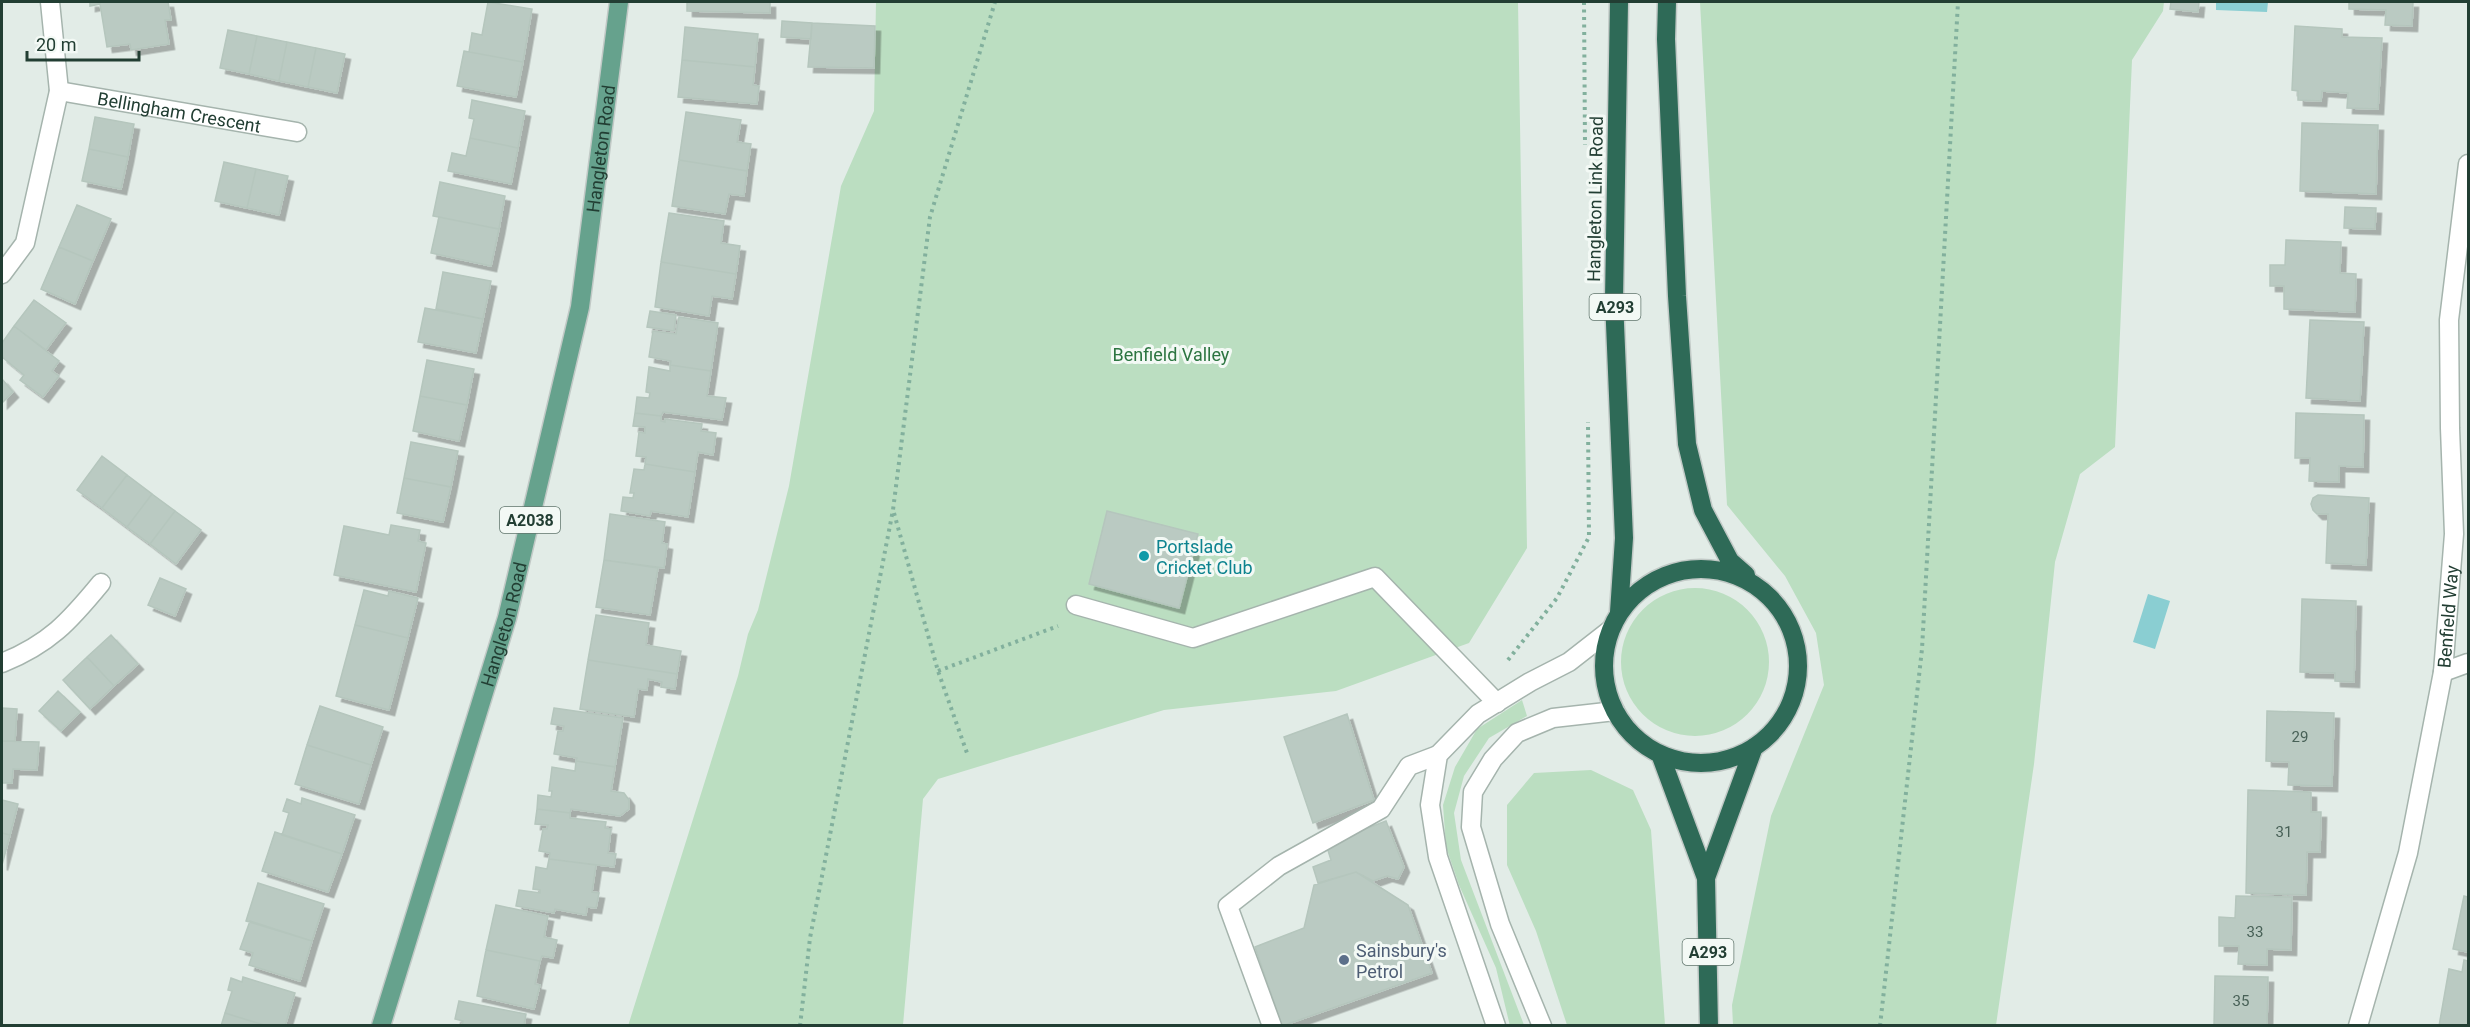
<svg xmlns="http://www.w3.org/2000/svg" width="2470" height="1027" font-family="Roboto,sans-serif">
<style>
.green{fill:#bbdec1}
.water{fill:#8aced2}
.building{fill:#bacac2;stroke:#b5c6bd;stroke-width:1.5;filter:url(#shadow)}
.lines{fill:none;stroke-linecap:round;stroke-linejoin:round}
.minor-casing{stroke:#a5b4ad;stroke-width:21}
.major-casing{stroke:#c1c9c6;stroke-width:21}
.highway-casing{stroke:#c1c9c6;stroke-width:21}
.path{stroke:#82b09d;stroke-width:4;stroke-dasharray:3 4.5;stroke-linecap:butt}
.minor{stroke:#fff;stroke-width:18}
.major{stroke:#66a28d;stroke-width:18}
.highway{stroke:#2e6a57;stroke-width:18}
.culture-dot{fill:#0f9aa8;stroke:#f3f9f5;stroke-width:2}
.service-dot{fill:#5c6f8a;stroke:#f3f9f5;stroke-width:2}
.labels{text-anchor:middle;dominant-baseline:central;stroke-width:6;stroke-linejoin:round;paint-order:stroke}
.number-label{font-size:15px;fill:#486157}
.shield{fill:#f3f9f5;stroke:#61766d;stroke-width:1.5}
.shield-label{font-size:16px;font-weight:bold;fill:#223e33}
.street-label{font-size:18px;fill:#223e33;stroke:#f3f9f5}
.park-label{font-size:18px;fill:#2c7541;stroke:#f3f9f5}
.culture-label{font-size:18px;fill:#0d838f;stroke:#f3f9f5;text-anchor:start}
.service-label{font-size:18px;fill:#4e5e75;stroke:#f3f9f5;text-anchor:start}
</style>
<defs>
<filter id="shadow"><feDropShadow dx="5.5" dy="5.5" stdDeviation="0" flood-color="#0004"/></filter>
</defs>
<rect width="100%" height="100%" fill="#e2ece7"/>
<path class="green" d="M 876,2 L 1518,2 L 1527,548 L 1469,643 L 1336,691 L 1164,710 L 938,779 L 923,799 L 903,1025 L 628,1026 L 738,676 L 748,634 L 758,610 L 789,486 L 841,186 L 874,111 Z
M 1700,2 L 2164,2 L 2163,11 L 2132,60 L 2115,447 L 2080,474 L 2055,562 L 2034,764 L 1996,1025 L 1733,1025 L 1732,1005 L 1771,816 L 1824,685 L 1816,633 L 1785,576 L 1727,505 Z
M1621 662a74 74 0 1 1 148 0a74 74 0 1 1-148 0Z
M 1522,700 L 1527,716 L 1489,738 L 1464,776 L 1454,813 L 1461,860 L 1524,1025 L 1510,1026 L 1496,968 L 1459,885 L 1446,847 L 1443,805 L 1455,767 L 1477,729 Z
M 1591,770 L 1633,790 L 1651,830 L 1665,1025 L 1567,1025 L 1536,931 L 1507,865 L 1507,805 L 1534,773 Z"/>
<path class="water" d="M 2216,2 L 2268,2 L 2267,12 L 2216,10 Z
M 2148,594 L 2170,601 L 2155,649 L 2133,642 Z"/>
<path class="building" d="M 90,2 L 168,2 L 171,20 L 165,20 L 169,44 L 131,50 L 130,44 L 107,47 L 100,4 L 90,6 Z
M 488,2 L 532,9 L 523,62 L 469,52 L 472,33 L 482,35 Z
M 687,2 L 770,2 L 770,13 L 687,11 Z
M 2171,2 L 2199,2 L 2198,12 L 2170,9 Z
M 2349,2 L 2413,2 L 2412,26 L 2385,25 L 2386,10 L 2349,9 Z
M 782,21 L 812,23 L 811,39 L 781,37 Z
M 812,23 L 875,26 L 874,68 L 808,67 Z
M 2295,26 L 2342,29 L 2342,37 L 2382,38 L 2378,109 L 2347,108 L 2348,93 L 2322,91 L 2321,101 L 2298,100 L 2298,91 L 2292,90 Z
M 685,27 L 758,34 L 755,67 L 682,60 Z
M 228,30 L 257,36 L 249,74 L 220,68 Z
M 257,36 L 287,42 L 279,81 L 249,74 Z
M 287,42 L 316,48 L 308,87 L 279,81 Z
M 316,48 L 345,54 L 337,93 L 308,87 Z
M 464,51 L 523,62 L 516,97 L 457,86 Z
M 682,60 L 755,67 L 753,85 L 759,86 L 757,104 L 678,97 Z
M 472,100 L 525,111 L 518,148 L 470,138 L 474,119 L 469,118 Z
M 686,112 L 741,120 L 737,142 L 751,144 L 747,171 L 679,160 Z
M 95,117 L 134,124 L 128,157 L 89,149 Z
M 2302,123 L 2378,125 L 2376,194 L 2300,191 Z
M 470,138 L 518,148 L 511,184 L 448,171 L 452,153 L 466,156 Z
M 89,149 L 128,157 L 121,189 L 82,181 Z
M 679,160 L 747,171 L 744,196 L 729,194 L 725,214 L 672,206 Z
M 224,162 L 256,169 L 247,208 L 215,201 Z
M 256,169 L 288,176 L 279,215 L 247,208 Z
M 440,182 L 505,196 L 499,229 L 433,216 Z
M 77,205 L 111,219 L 93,261 L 59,247 Z
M 2345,207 L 2376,208 L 2375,229 L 2344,228 Z
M 669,213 L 724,221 L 721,243 L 740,246 L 736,274 L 661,262 Z
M 439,217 L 499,229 L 491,266 L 431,253 Z
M 2286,240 L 2341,242 L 2340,273 L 2356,274 L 2355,312 L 2284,309 L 2284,286 L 2270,286 L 2270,265 L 2285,265 Z
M 59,247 L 93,261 L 75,304 L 41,289 Z
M 661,262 L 736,274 L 732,299 L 712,296 L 709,316 L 655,307 Z
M 443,272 L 491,281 L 483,319 L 436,309 Z
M 34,300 L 66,323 L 46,350 L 14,326 Z
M 425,308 L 483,319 L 476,353 L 418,342 Z
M 650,311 L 676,315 L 674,331 L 647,327 Z
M 679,317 L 718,323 L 711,371 L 670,365 L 671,361 L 649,357 L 653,331 L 676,334 Z
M 2310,320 L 2364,322 L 2360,401 L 2306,398 Z
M 14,326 L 59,361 L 52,371 L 59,376 L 43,397 L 20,380 L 24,375 L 2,357 L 2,343 Z
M 427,360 L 474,369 L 467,405 L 420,396 Z
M 670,365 L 711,371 L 707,396 L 726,398 L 722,420 L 663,412 L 661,416 L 635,413 L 637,397 L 649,398 L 650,393 L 646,392 L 649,367 L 670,371 Z
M 2,379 L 13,392 L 2,403 Z
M 420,396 L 467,405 L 459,441 L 413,431 Z
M 635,413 L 661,416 L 661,421 L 665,422 L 665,419 L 702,424 L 701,431 L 716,433 L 713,455 L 698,452 L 695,472 L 645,464 L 646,457 L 636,456 L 639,432 L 645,433 L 645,427 L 633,426 Z
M 2296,413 L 2364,415 L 2363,467 L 2339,466 L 2339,482 L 2309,481 L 2310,458 L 2295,458 Z
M 411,442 L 458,451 L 451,487 L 404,478 Z
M 102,456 L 127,475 L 102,508 L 77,490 Z
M 645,464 L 695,472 L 688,517 L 651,511 L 650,516 L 621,511 L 623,497 L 633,498 L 634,493 L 630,493 L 634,469 L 644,470 Z
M 127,475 L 152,494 L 127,527 L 102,508 Z
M 404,478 L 451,487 L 443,522 L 397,513 Z
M 152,494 L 175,511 L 150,544 L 127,527 Z
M 2318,495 L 2369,498 L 2366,565 L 2326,563 L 2328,514 L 2317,514 L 2313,510 L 2311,504 L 2313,498 Z
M 175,511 L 201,530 L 176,564 L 150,544 Z
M 1107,511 L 1198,534 L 1179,608 L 1089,584 Z
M 610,514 L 665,522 L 662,543 L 667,544 L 664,568 L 604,560 Z
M 391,525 L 420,530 L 418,541 L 426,543 L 416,592 L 334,575 L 344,526 L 389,535 Z
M 604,560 L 658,568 L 650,615 L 596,607 Z
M 160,578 L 186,589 L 175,616 L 148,605 Z
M 364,590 L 388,596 L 389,591 L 418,598 L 408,638 L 355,625 Z
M 2302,599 L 2356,601 L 2354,682 L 2335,681 L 2335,673 L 2300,672 Z
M 596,615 L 649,623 L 646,645 L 681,651 L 677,674 L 588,660 Z
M 355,625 L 408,638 L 389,710 L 336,696 Z
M 111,635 L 138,664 L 114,686 L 87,657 Z
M 87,657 L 114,686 L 90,709 L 63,680 Z
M 588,660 L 677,674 L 675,689 L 661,687 L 662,682 L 648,679 L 647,690 L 638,689 L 634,717 L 580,709 Z
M 58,691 L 80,712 L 61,731 L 39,711 Z
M 320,706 L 383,727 L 371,765 L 307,745 Z
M 2,708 L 17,709 L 15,741 L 2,741 Z
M 554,708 L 623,718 L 615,767 L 576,761 L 577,758 L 554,754 L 558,731 L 563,731 L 564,726 L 551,724 Z
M 2267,711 L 2334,713 L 2332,786 L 2288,785 L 2289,762 L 2266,761 Z
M 1347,714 L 1374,800 L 1313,823 L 1284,737 Z
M 2,741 L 39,742 L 37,770 L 13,769 L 12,783 L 2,783 Z
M 307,745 L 371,765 L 359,804 L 295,784 Z
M 576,761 L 615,767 L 611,791 L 624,793 L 629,800 L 629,809 L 620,816 L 571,809 L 570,813 L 537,809 L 538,795 L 551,797 L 552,791 L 549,791 L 552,767 L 575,771 Z
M 2248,790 L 2311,792 L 2311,812 L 2321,812 L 2320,852 L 2307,852 L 2306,895 L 2246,893 Z
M 302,798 L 355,815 L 342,854 L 282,835 L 289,813 L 283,811 L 287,799 L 301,804 Z
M 2,800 L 18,804 L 10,835 L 2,833 Z
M 537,809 L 570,813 L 570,818 L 606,822 L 605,828 L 611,829 L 608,853 L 616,854 L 614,867 L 549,859 L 550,853 L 539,851 L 543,829 L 547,829 L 548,825 L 535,824 Z
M 1386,821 L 1404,867 L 1398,879 L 1387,876 L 1373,881 L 1356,872 L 1318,883 L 1313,867 L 1331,860 L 1326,844 Z
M 275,832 L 342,854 L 328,892 L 262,871 Z
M 2,833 L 10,835 L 2,865 Z
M 549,859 L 596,865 L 592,892 L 599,893 L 596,908 L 587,907 L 586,915 L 555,909 L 554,913 L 516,906 L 519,890 L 540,893 L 540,890 L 533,889 L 536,867 L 547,869 Z
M 1356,872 L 1408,905 L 1432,973 L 1282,1026 L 1255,947 L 1304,928 L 1314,885 Z
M 258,883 L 324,904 L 312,941 L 246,921 Z
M 2236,896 L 2292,897 L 2291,950 L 2267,949 L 2267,965 L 2238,964 L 2239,946 L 2219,946 L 2219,917 L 2235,918 Z
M 2464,896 L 2468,897 L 2468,952 L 2453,949 Z
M 496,905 L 548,916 L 544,937 L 557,940 L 553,958 L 542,956 L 540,961 L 486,950 Z
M 250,921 L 312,941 L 300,981 L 249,965 L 253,953 L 240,949 Z
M 486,950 L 540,961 L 535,984 L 540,985 L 534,1009 L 477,996 Z
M 2464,960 L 2468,961 L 2468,1026 L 2439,1026 L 2449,969 L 2462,972 Z
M 2215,976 L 2268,977 L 2267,1026 L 2214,1026 Z
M 243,977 L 295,993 L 285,1026 L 267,1026 L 225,1013 L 232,991 L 228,990 L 231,978 L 242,982 Z
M 459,1001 L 526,1014 L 524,1026 L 462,1026 L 463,1021 L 455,1019 Z
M 225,1013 L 267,1026 L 221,1026 Z"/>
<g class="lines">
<defs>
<g id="minor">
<path id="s1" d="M 59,91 L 297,132"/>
<path d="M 2,274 L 25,243 L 59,91 L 50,2"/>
<path d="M 1076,605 L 1193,638 L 1375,577 L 1497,703"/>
<path d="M 2,663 C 49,644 69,622 101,583"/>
<path d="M 2443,672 L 2468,663"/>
<path d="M 1272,1026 L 1228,906 L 1279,866 L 1381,809 L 1409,766 L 1438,755"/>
<path d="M 1496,1026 L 1438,857 L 1430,805 L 1438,755 L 1478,714 L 1530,682 L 1569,662 L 1610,630"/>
<path d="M 1542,1026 L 1500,924 L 1471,827 L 1473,792 L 1493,759 L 1517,733 L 1553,718 L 1615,711"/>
<path id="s2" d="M 2358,1026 L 2408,853 L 2443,672 L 2454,534 L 2450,428 L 2449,320 L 2468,164"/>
</g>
<g id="major">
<path id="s3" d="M 381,1026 L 507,618 L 580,307 L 619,2"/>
</g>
<path id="highway" d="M 1619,2 L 1614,300 L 1624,538 L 1619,612
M 1667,2 L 1666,39 L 1677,296 L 1687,444 L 1703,510 L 1730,561 L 1746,575
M1604 666a97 97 0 1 1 194 0a97 97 0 1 1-194 0Z
M 1660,754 L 1706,878 L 1709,1026
M 1706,878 L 1754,747"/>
</defs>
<use href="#minor" class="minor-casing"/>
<use href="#major" class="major-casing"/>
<use href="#highway" class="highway-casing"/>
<path class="path" d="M 1584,2 L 1585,145
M 894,513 L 938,671 L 967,753
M 1508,660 L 1557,598 L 1589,537 L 1588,422
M 938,671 L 1058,626
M 800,1026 L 810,938 L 893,510 L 930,217 L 995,2
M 1880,1026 L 1922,649 L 1958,2"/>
<use href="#minor" class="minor"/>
<use href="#major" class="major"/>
<use href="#highway" class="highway"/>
</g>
<circle class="culture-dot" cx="1144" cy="556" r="6"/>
<circle class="service-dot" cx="1344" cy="960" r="6"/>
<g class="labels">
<g class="number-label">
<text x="2300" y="737">29</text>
<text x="2284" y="832">31</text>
<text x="2255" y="932">33</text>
<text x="2241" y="1001">35</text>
</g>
<g class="shield">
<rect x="1589.5" y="294" width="51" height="26" rx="4.5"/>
<rect x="500" y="507" width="60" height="26" rx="4.5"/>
<rect x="1682.5" y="939" width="51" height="26" rx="4.5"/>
</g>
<g class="shield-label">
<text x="1615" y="307">A293</text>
<text x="530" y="520">A2038</text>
<text x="1708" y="952">A293</text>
</g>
<g class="street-label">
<text stroke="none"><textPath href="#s1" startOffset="122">Bellingham Crescent</textPath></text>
<text stroke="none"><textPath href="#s3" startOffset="906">Hangleton Road</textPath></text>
<text transform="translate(1595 199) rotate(-89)">Hangleton Link Road</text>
<text stroke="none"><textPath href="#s2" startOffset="420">Benfield Way</textPath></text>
<text stroke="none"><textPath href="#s3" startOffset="420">Hangleton Road</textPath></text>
</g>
<g class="park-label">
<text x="1171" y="354">Benfield Valley</text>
</g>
<g class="culture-label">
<text x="1156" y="546">Portslade<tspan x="1156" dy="21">Cricket Club</tspan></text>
</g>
<g class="service-label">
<text x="1356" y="950">Sainsbury's<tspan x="1356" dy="21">Petrol</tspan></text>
</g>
</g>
<rect width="2470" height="1027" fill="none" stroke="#223e33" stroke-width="6"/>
<path d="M27 51v9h112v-9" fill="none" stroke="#223e33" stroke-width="3"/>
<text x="36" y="51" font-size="18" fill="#223e33" stroke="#f3f9f5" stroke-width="4.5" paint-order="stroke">20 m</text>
</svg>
